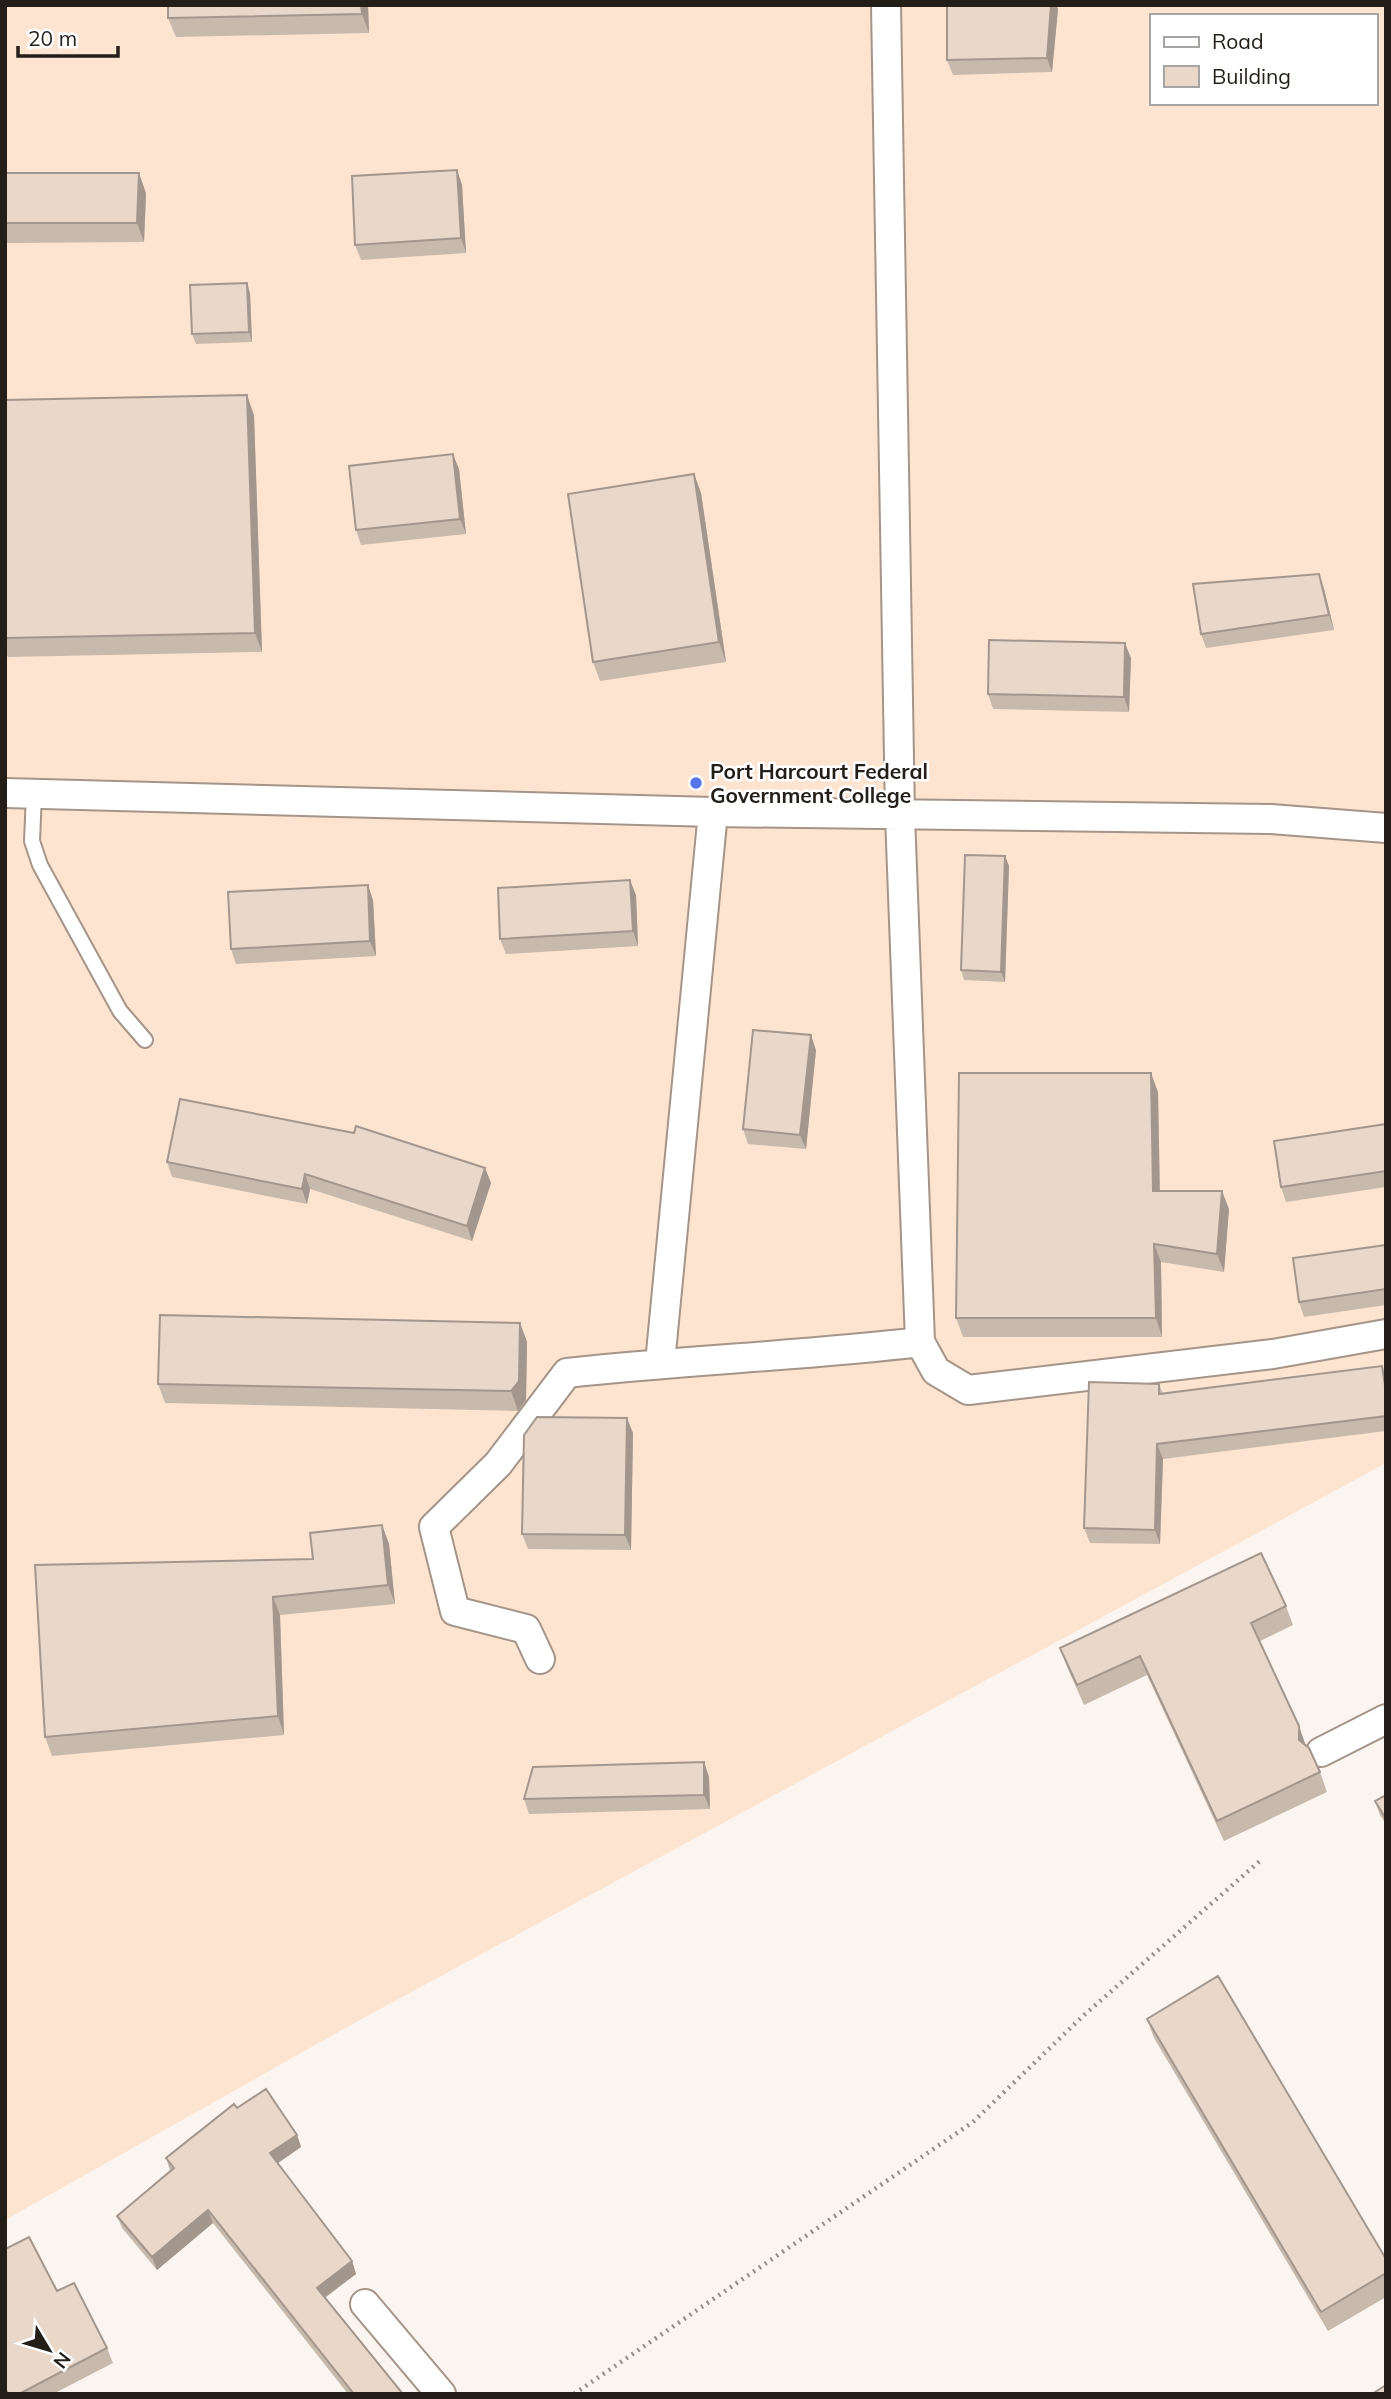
<svg xmlns="http://www.w3.org/2000/svg" width="1391" height="2399" font-family="Mulish,sans-serif">
<style>
.built{fill:#fde4d1;fill-rule:evenodd}
.lines{fill:none;stroke-linecap:round;stroke-linejoin:round}
.lane-casing{stroke:#a59487;stroke-width:18}
.street-casing{stroke:#a59487;stroke-width:32}
.path{stroke:#948e88;stroke-width:4.5;stroke-dasharray:2 5;stroke-linecap:butt}
.lane{stroke:#fff;stroke-width:14}
.street{stroke:#fff;stroke-width:28}
.wall{fill:#c8b9ad}
.shaded-wall{fill:#a3968d}
.building{fill:#e9d7c9;stroke:#a3968d;stroke-width:2}
.poi-dot{fill:#5773e9;stroke:#fff;stroke-width:2.5}
.labels{text-anchor:middle;dominant-baseline:central;stroke-width:5;stroke-linejoin:round;paint-order:stroke}
.poi-label{font-size:21px;font-weight:bold;fill:#241e19;stroke:#fff;text-anchor:start}
</style>
<rect width="100%" height="100%" fill="#fcf5ef"/>
<path class="built" d="M 5,5 L 1386,5 L 1386,1463 L 349,2026 L 5,2220 ZM 1151,16 L 1375,16 L 1375,103 L 1151,103 Z"/>
<g class="lines">
<defs>
<path id="lane" d="M 34,794 L 32,841 L 40,865 L 120,1011 L 145,1040"/>
<path id="street" d="M 886,5 L 900,816 L 920,1342 L 936,1371 L 968,1390 L 1273,1354 L 1386,1334
M 5,793 L 713,812 L 1271,819 L 1386,828
M 660,1363 L 713,812
M 540,1659 L 526,1629 L 455,1611 L 434,1527 L 498,1464 L 567,1373 C 684,1360 802,1356 920,1342
M 1321,1752 L 1386,1719
M 365,2304 L 441,2394"/>
</defs>
<use href="#lane" class="lane-casing"/>
<use href="#street" class="street-casing"/>
<path class="path" d="M 574,2394 L 973,2122 L 1083,2016 L 1261,1860"/>
<use href="#lane" class="lane"/>
<use href="#street" class="street"/>
</g>
<path class="wall" d="M 368,5 L 369,33 L 176,37 L 168,18 Z
M 1058,9 L 1052,72 L 953,75 L 947,60 Z
M 457,170 L 462,185 L 466,253 L 361,260 L 355,245 Z
M 5,173 L 146,193 L 144,242 L 5,243 Z
M 250,293 L 252,342 L 196,344 L 192,334 Z
M 5,400 L 254,415 L 262,652 L 8,657 L 5,651 Z
M 459,469 L 466,534 L 361,545 L 356,530 Z
M 694,474 L 701,493 L 726,662 L 600,681 L 593,662 Z
M 1324,589 L 1334,630 L 1206,648 L 1201,634 Z
M 1131,658 L 1129,712 L 993,709 L 988,694 Z
M 1005,856 L 1009,866 L 1005,982 L 964,980 L 961,970 Z
M 636,895 L 638,946 L 506,954 L 500,939 Z
M 373,900 L 376,956 L 236,964 L 231,949 Z
M 816,1050 L 806,1149 L 748,1144 L 743,1129 Z
M 1158,1092 L 1160,1191 L 1229,1209 L 1224,1272 L 1161,1262 L 1162,1337 L 963,1337 L 956,1318 Z
M 1386,1124 L 1386,1187 L 1286,1202 L 1281,1187 Z
M 354,1133 L 485,1168 L 491,1183 L 472,1241 L 310,1189 L 307,1204 L 172,1177 L 167,1162 Z
M 1386,1245 L 1386,1305 L 1304,1317 L 1299,1302 Z
M 520,1323 L 527,1342 L 526,1400 L 518,1411 L 165,1403 L 158,1384 Z
M 1382,1366 L 1386,1375 L 1386,1431 L 1163,1459 L 1160,1544 L 1090,1543 L 1084,1528 L 1159,1384 L 1163,1394 Z
M 633,1433 L 631,1550 L 528,1549 L 522,1534 Z
M 382,1525 L 389,1544 L 395,1604 L 280,1615 L 284,1735 L 52,1756 L 45,1737 L 313,1559 Z
M 1286,1606 L 1293,1625 L 1260,1641 L 1306,1746 L 1320,1772 L 1327,1792 L 1224,1841 L 1147,1675 L 1084,1705 L 1067,1667 L 1060,1648 Z
M 704,1762 L 709,1777 L 710,1809 L 529,1814 L 524,1799 Z
M 1386,1795 L 1386,1824 L 1380,1815 L 1375,1801 Z
M 1147,2019 L 1386,2259 L 1386,2297 L 1328,2331 L 1154,2038 Z
M 237,2108 L 297,2135 L 301,2147 L 278,2163 L 352,2261 L 356,2274 L 325,2298 L 403,2394 L 348,2394 L 213,2223 L 157,2270 L 122,2228 L 117,2216 L 170,2171 L 166,2158 Z
M 5,2249 L 57,2291 L 107,2348 L 113,2363 L 53,2394 L 6,2394 L 5,2392 Z"/>
<path class="shaded-wall" d="M 361,5 L 368,5 L 369,33 L 362,14 Z
M 1051,5 L 1056,5 L 1058,9 L 1052,72 L 1047,58 Z
M 457,170 L 462,185 L 466,253 L 461,238 Z
M 139,173 L 146,193 L 144,242 L 137,223 Z
M 247,283 L 250,293 L 252,342 L 249,332 Z
M 247,395 L 254,415 L 262,652 L 255,633 Z
M 453,454 L 459,469 L 466,534 L 460,519 Z
M 694,474 L 701,493 L 726,662 L 719,642 Z
M 1319,574 L 1324,589 L 1334,630 L 1329,615 Z
M 1125,643 L 1131,658 L 1129,712 L 1124,697 Z
M 1005,856 L 1009,866 L 1005,982 L 1001,972 Z
M 630,880 L 636,895 L 638,946 L 633,931 Z
M 368,885 L 373,900 L 376,956 L 370,941 Z
M 811,1035 L 816,1050 L 806,1149 L 800,1135 Z
M 1151,1073 L 1158,1092 L 1160,1210 L 1153,1191 Z
M 485,1168 L 491,1183 L 472,1241 L 467,1226 Z
M 305,1174 L 310,1189 L 307,1204 L 302,1189 Z
M 1222,1191 L 1229,1209 L 1224,1272 L 1217,1254 Z
M 1154,1244 L 1161,1262 L 1162,1337 L 1156,1318 Z
M 520,1323 L 527,1342 L 526,1400 L 518,1411 L 511,1391 Z
M 627,1418 L 633,1433 L 631,1550 L 625,1535 Z
M 1157,1444 L 1163,1459 L 1160,1544 L 1155,1530 Z
M 382,1525 L 389,1544 L 395,1604 L 388,1585 Z
M 273,1597 L 280,1615 L 284,1735 L 278,1716 Z
M 1299,1726 L 1306,1746 L 1299,1740 Z
M 704,1762 L 709,1777 L 710,1809 L 704,1795 Z
M 297,2135 L 301,2147 L 275,2165 L 270,2153 Z
M 208,2210 L 213,2223 L 157,2270 L 152,2257 Z
M 352,2261 L 356,2274 L 321,2300 L 317,2288 Z"/>
<path class="building" d="M 168,5 L 361,5 L 362,14 L 168,18 Z
M 947,5 L 1051,5 L 1047,58 L 947,60 Z
M 457,170 L 461,238 L 355,245 L 352,176 Z
M 5,173 L 139,173 L 137,223 L 5,223 Z
M 247,283 L 249,332 L 192,334 L 190,285 Z
M 247,395 L 255,633 L 5,638 L 5,400 Z
M 453,454 L 460,519 L 356,530 L 349,466 Z
M 694,474 L 719,642 L 593,662 L 568,494 Z
M 1319,574 L 1329,615 L 1201,634 L 1193,584 Z
M 989,640 L 1125,643 L 1124,697 L 988,694 Z
M 965,855 L 1005,856 L 1001,972 L 961,970 Z
M 630,880 L 633,931 L 500,939 L 498,888 Z
M 368,885 L 370,941 L 231,949 L 228,892 Z
M 753,1030 L 811,1035 L 800,1135 L 743,1129 Z
M 959,1073 L 1151,1073 L 1153,1191 L 1222,1191 L 1217,1254 L 1154,1244 L 1156,1318 L 956,1318 Z
M 180,1099 L 354,1133 L 356,1126 L 485,1168 L 467,1226 L 305,1174 L 302,1189 L 167,1162 Z
M 1386,1124 L 1386,1171 L 1281,1187 L 1274,1141 Z
M 1386,1245 L 1386,1289 L 1299,1302 L 1293,1258 Z
M 160,1315 L 520,1323 L 519,1381 L 511,1391 L 158,1384 Z
M 1382,1366 L 1386,1392 L 1386,1416 L 1157,1444 L 1155,1530 L 1084,1528 L 1089,1382 L 1159,1384 L 1159,1394 Z
M 537,1417 L 627,1418 L 625,1535 L 522,1534 L 524,1435 Z
M 382,1525 L 388,1585 L 273,1597 L 278,1716 L 45,1737 L 35,1565 L 313,1559 L 310,1533 Z
M 1261,1553 L 1286,1606 L 1251,1623 L 1299,1726 L 1299,1740 L 1309,1748 L 1320,1772 L 1217,1821 L 1140,1656 L 1077,1685 L 1060,1648 Z
M 704,1762 L 704,1795 L 524,1799 L 533,1767 Z
M 1386,1795 L 1386,1819 L 1375,1801 Z
M 1218,1976 L 1386,2259 L 1386,2273 L 1321,2312 L 1147,2019 Z
M 266,2089 L 297,2135 L 270,2153 L 352,2261 L 317,2288 L 403,2394 L 354,2394 L 208,2210 L 152,2257 L 117,2216 L 174,2168 L 166,2158 L 234,2104 L 237,2108 Z
M 29,2237 L 57,2291 L 74,2283 L 107,2348 L 19,2394 L 8,2394 L 5,2388 L 5,2249 Z
M 1386,2385 L 1386,2394 L 1372,2394 Z"/>
<circle class="poi-dot" cx="696" cy="783" r="7"/>
<g class="labels">
<g class="poi-label">
<text x="710" y="771">Port Harcourt Federal<tspan x="710" dy="24">Government College</tspan></text>
</g>
</g>
<rect width="1391" height="2399" fill="none" stroke="#241e19" stroke-width="14"/>
<rect x="1150" y="14" width="228" height="91" fill="#ffffff" stroke="#a7a5a3" stroke-width="2"/>
<rect x="1164" y="37" width="35" height="10" fill="#ffffff" stroke="#a7a5a3" stroke-width="2"/>
<text x="1212" y="49" font-size="21" fill="#241e19">Road</text>
<rect x="1164" y="66" width="35" height="21" fill="#e9d7c9" stroke="#a7a5a3" stroke-width="2"/>
<text x="1212" y="84" font-size="21" fill="#241e19">Building</text>
<g transform="translate(49 2350) rotate(128)" stroke="#ffffff" stroke-width="5" paint-order="stroke">
<path d="M0-5L12 26L0 18L-12 26Z" fill="#241e19"/>
<text y="-10" font-size="19" font-weight="bold" text-anchor="middle" fill="#241e19">N</text>
</g>
<path d="M18 46v10h100v-10" fill="none" stroke="#241e19" stroke-width="3.5"/>
<text x="28" y="46" font-size="21" fill="#241e19" stroke="#ffffff" stroke-width="5" paint-order="stroke">20 m</text>
</svg>
